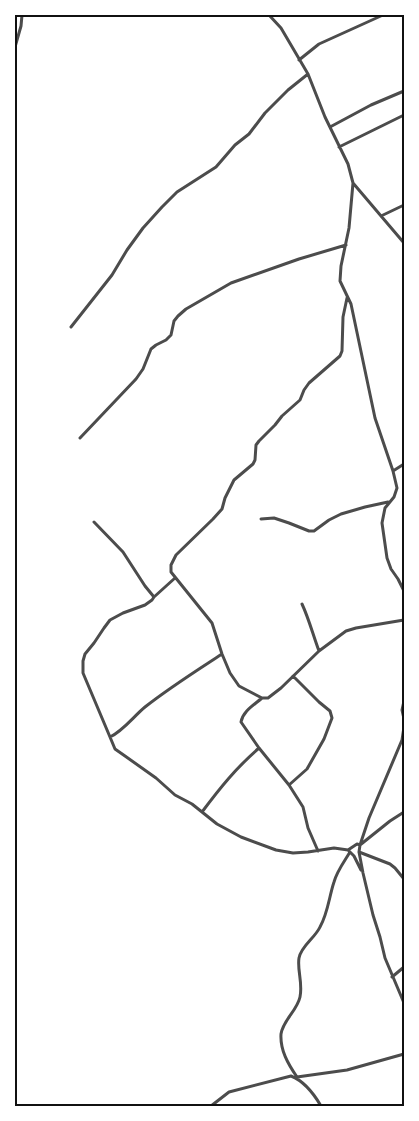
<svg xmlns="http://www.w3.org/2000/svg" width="419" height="1121" font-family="'Zilla Slab',serif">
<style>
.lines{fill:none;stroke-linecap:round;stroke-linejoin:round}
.minor{stroke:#4c4c4c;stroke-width:3}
.neatline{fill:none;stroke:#111;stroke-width:2}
</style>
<rect width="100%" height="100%" fill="#fff"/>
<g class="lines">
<path class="minor" d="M 269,15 L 281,28 L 308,74 L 325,117 L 348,164 L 353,183 L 404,243
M 15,47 L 21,26 L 22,15
M 299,60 L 319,44 L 383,15
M 330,127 L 371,105 L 404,91
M 339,147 L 404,115
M 353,183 L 349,228 L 341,266 L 340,281 L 351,304 L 375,418 L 393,471 L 397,488 L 394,497 L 385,508 L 382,523 L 387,558 L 391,569 L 398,579 L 404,591
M 381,216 L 404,205
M 347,298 L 343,317 L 342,351 L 340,356 L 309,383 L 304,390 L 300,400 L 282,416 L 275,425 L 259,441 L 256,445 L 255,460 L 253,464 L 234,480 L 225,498 L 222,509 L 213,519 L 176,555 L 171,565 L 171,572 L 212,623 L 222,654 L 230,673 L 239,686 L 262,698 L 268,698 L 281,688 L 319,651 L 346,631 L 356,628 L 404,620
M 71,327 L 112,275 L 127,250 L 143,228 L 162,207 L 177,192 L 216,167 L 235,145 L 249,134 L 265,113 L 288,90 L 308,74
M 80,438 L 136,379 L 143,369 L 151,349 L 156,345 L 166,340 L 171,335 L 174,321 L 178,316 L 186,309 L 231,283 L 299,259 L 346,245
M 393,471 L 404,464
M 261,519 L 274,518 L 289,523 L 309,531 L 314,531 L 329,520 L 341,514 L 365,507 L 388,502
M 94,522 L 123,552 L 145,586 L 154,597 L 152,600 L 145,605 L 123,613 L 110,620 L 104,628 L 94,643 L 85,654 L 83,661 L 83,673 L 110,737 C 123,731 134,716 145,707 C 169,688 196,671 222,654
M 154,597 L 175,578
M 302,604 C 309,619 313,635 319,651
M 262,698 C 254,705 243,711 241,722 L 259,748 L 289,785 L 303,807 L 308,828 L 318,851
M 404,701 L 402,710 L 404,719
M 404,727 L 402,740 L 369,818 L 360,845 L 359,852 L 363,873 L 373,915 L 380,937 L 385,958 L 404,1003
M 110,737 L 115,749 L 125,756 L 156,778 L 175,795 L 192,804 L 217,824 L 241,837 L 276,850 L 293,853 L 308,852 L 334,848 L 348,850
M 289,785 L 307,769 L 324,739 L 332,718 L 330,711 L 319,702 L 293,676
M 202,812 C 220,788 236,768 259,748
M 350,852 L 354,856 L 361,870
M 359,852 L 390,864 L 395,868 L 404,879
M 392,977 L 404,967
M 297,1077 C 288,1064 280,1050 281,1034 C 283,1020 297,1011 300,997 C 303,983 297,970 299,958 C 301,946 315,938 320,927 C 328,913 329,897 334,882 C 337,871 344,862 350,852 L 348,850 L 357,844 L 360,845 L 390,821 L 404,812
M 296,1078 L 297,1077 L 347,1070 L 404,1054
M 211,1106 L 229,1092 L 291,1076 C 304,1081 314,1094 321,1106"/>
</g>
<rect width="419" height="1121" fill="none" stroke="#ffffff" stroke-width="32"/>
<rect x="16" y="16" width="387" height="1089" class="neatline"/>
</svg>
